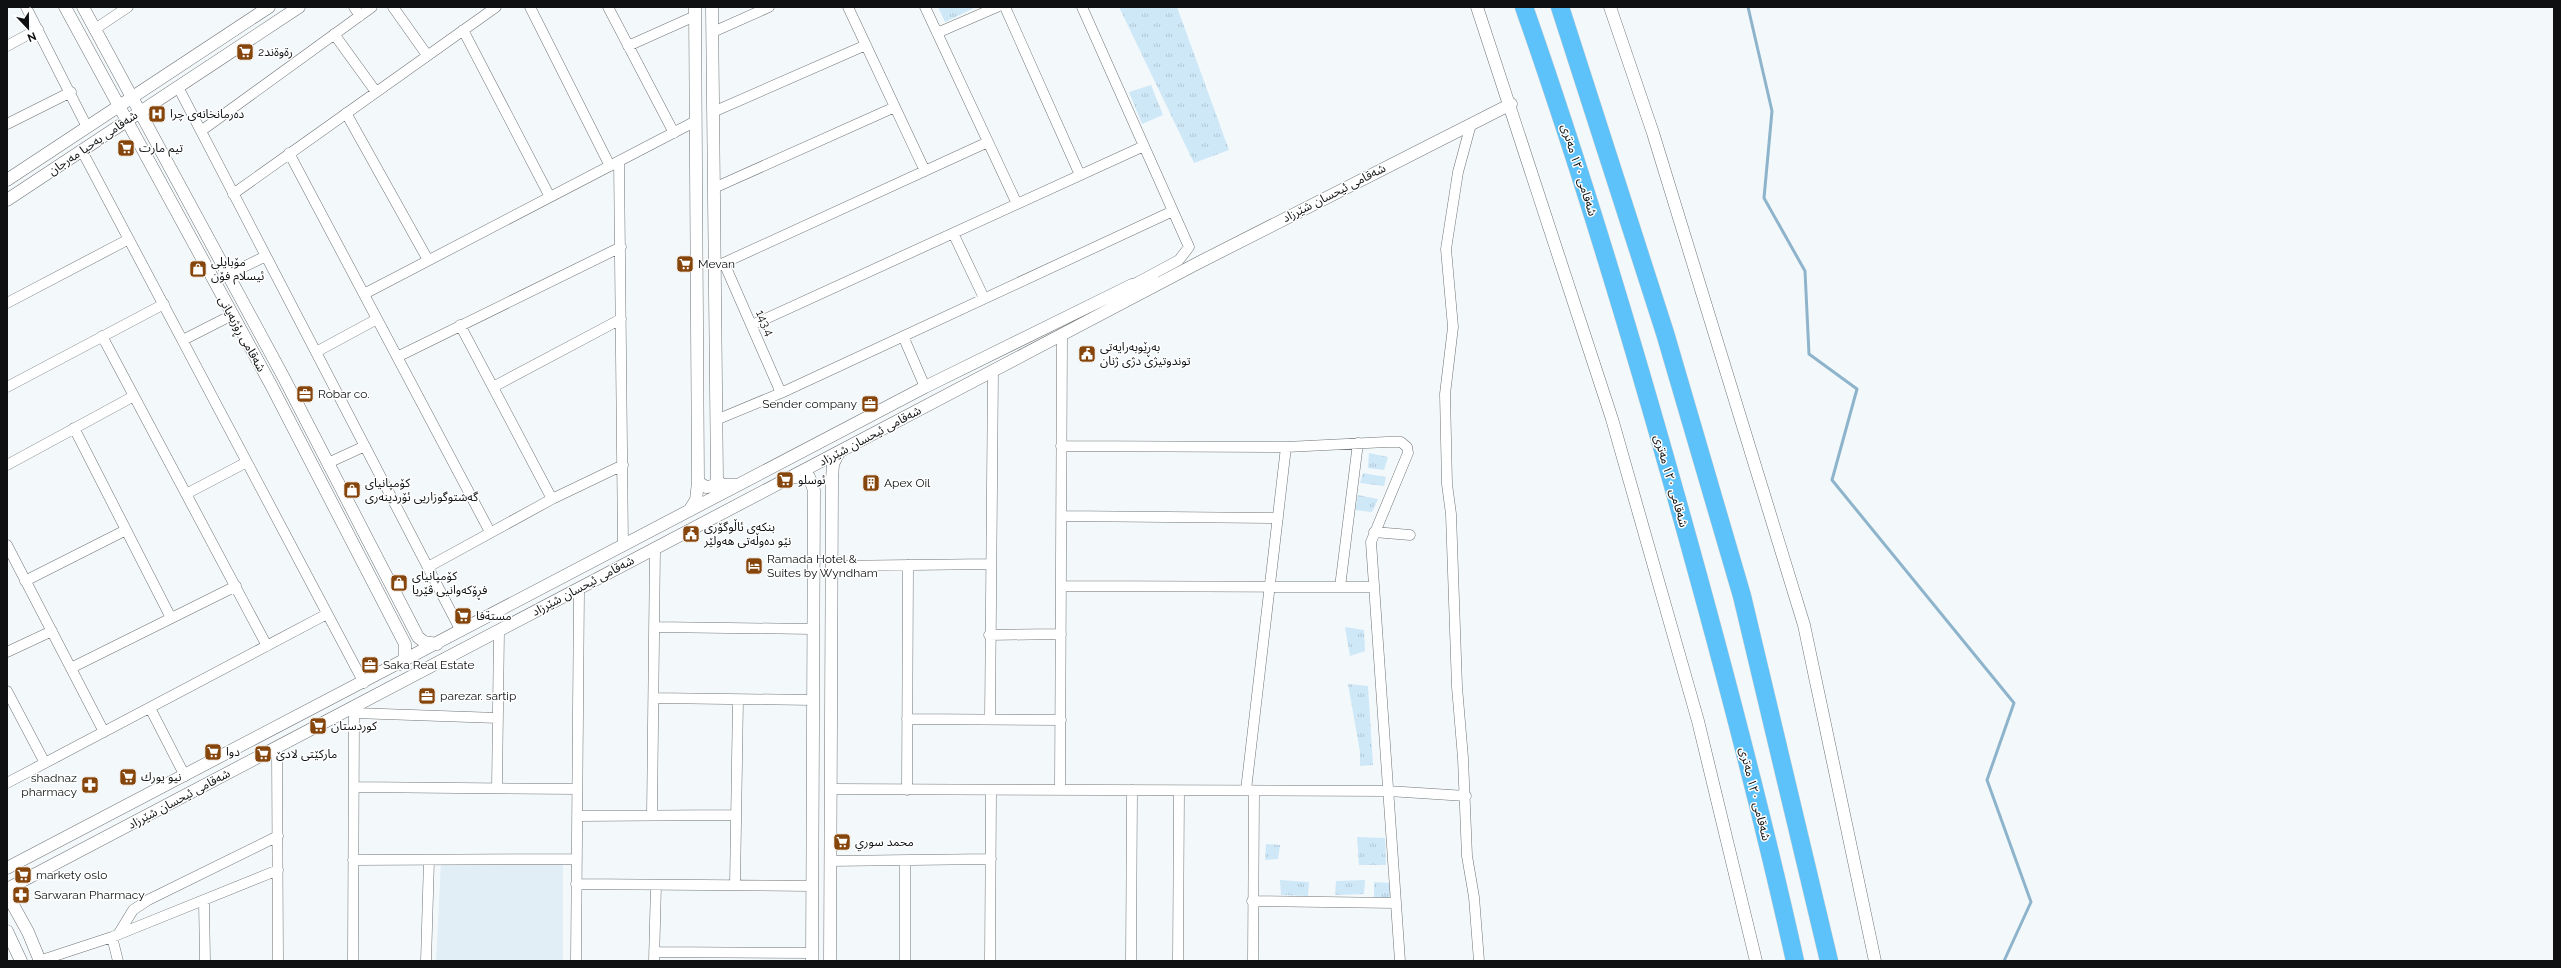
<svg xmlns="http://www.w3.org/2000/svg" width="2561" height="968" font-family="Raleway,'Noto Sans Arabic',sans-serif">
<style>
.built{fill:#e2eef6}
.grass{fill:url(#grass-tufts)}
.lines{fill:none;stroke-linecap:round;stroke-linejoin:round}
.stream{stroke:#8eb4cc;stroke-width:3}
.minor-casing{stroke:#707477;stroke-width:11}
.tertiary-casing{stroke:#707477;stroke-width:13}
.motorway-casing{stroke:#d4d4d4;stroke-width:19}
.minor{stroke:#fff;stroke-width:10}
.tertiary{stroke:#fff;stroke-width:12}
.motorway{stroke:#5dc2f9;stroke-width:18}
.labels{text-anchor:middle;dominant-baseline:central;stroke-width:3;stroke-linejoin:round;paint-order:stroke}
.poi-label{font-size:12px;fill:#0e1011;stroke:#fff;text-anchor:start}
.street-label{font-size:12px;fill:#0e1011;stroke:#fff}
</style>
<defs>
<pattern id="grass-tufts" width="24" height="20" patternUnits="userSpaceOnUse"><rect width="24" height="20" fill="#cee8f8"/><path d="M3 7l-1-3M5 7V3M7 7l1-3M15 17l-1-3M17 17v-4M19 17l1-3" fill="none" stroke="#b0c6d4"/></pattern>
</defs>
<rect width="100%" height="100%" fill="#f3f8fb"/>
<path class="built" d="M 441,863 L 563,864 L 563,961 L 436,961 Z"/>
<path class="grass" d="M 938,7 L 976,7 L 945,22 Z
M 1119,7 L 1177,7 L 1229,150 L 1194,163 Z
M 1151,85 L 1163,115 L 1142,124 L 1129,92 Z
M 1369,453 L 1388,457 L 1384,470 L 1368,468 Z
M 1363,473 L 1386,477 L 1384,486 L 1360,483 Z
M 1358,495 L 1378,499 L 1372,512 L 1355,510 Z
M 1345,627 L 1364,630 L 1365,651 L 1350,656 Z
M 1348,684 L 1368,686 L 1373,765 L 1360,766 L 1360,752 Z
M 1357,837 L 1385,838 L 1386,865 L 1359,865 Z
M 1266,844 L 1280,845 L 1278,859 L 1265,860 Z
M 1280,880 L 1309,882 L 1308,896 L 1281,895 Z
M 1365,880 L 1364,894 L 1335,895 L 1336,881 Z
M 1374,882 L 1392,883 L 1392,898 L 1374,898 Z"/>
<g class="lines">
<path class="stream" d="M 1748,7 L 1772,111 L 1764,198 L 1805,271 L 1809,354 L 1857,389 L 1832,480 L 2014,703 L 1987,780 L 2031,902 L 2004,961"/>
<defs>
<path id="minor" d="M 26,7 L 87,127
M 354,7 L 360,16
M 393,7 L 427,55
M 530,7 L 610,166
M 608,7 L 674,133
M 848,7 L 925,171
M 925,7 L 1017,204
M 1005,7 L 1080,175
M 1082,7 L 1189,247 L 1179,260 L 1138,282
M 95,29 L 128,7
M 463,30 L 550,197
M 713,32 L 769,7
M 937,33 L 997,7
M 334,34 L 376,92
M 7,46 L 38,29
M 628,46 L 695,16
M 178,87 L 461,631
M 713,112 L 866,45
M 346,113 L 428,260
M 7,124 L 71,92
M 1471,124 L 1458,172 L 1446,249 L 1453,327 L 1445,394 L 1447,484 L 1451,514 L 1457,687 L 1463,758 L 1467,856 L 1474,897 L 1479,961
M 201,131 L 372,7
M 82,151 L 364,683
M 289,153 L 490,532
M 619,161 L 623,546
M 714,188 L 895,107
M 233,194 L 496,7
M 953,233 L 984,298
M 724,263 L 781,393
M 715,267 L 988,142
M 229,274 L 266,256
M 364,294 L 696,121
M 7,303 L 129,239
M 460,325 L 552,499
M 752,325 L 1144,146
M 102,336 L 267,646
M 903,336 L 925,387
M 183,340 L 232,315
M 316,352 L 377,319
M 397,357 L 621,247
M 7,387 L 164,304
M 493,387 L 621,319
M 716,420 L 781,393 L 1173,211
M 74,428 L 171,618
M 1061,446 L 1286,447 L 1387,442 L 1401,442 L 1407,447 L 1408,453 L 1371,542 L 1400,961
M 328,463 L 365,446
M 7,465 L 134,396
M 186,494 L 247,462
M 1062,516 L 1278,518
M 1374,532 L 1410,535
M 7,545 L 104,732
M 832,566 L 990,564
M 428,567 L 552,499 L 623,465
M 25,581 L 126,530
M 1062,586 L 1373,587
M 1340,587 L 1358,443
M 655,627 L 813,629
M 989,635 L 1061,634
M 7,652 L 52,631
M 71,668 L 236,586
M 7,691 L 45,763
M 655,698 L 813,700
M 150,708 L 185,776
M 352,708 L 354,713 L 353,961
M 354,713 L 498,718
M 907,719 L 1061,720
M 990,719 L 993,371
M 277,747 L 278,961
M 7,783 L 327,614
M 354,787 L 577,789
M 497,788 L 499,631
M 831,789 L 1388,791 L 1466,796
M 1060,789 L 1062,335
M 907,790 L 908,565
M 1246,790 L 1286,447
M 652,815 L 655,548
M 577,816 L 736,815
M 353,860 L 577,859
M 830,861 L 991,859
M 576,884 L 812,886
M 735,885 L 738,700
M 204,901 L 205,961
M 1252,901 L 1396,903
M 119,933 L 133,910 L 148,900 L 278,836
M 112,937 L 118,961
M 654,952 L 812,953
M 39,961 L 112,937 L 278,870
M 426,961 L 429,860
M 576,961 L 579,589
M 654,961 L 656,885
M 905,961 L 905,861
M 990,961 L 991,791
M 1131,961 L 1132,790
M 1178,961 L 1179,791
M 1253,961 L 1254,791"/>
<path id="tertiary" d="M 65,7 L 271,385 L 405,644 L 405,657 L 400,664
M 83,7 L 284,378 L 418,637 L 424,642 L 437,644
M 712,7 L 717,481 L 723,485 L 737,485
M 1477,7 L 1612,419 L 1698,721 L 1756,961
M 1610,7 L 1653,133 L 1804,625 L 1875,961
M 7,180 L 269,7
M 7,200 L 299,7
M 794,477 L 809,477 L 814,490 L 812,961
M 698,482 L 706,487 L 713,486 L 717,481
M 689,511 L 696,500 L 698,482 L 695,7
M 7,868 L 925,387 L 1132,285 L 1148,281 L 1157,283
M 7,889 L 1198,263 L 1511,104
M 7,894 L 28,932 L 40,961
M 7,931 L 21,961
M 830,961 L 832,479 L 833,464 L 839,452"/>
<path id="motorway" d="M 1524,7 C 1582,172 1632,339 1679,507 C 1721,657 1761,808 1795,961
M 1560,7 L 1665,333 L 1742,596 L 1829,961"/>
</defs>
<use href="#minor" class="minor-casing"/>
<use href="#tertiary" class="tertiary-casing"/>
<use href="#motorway" class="motorway-casing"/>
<use href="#minor" class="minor"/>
<use href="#tertiary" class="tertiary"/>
<use href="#motorway" class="motorway"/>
</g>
<defs>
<symbol id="supermarket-square" viewBox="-11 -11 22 22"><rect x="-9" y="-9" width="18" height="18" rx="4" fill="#85450b" stroke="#fff"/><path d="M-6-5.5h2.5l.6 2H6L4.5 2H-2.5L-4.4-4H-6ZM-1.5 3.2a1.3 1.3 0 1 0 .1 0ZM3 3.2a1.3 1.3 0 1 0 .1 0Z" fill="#fff"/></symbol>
<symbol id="hospital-square" viewBox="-11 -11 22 22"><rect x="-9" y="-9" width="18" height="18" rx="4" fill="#85450b" stroke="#fff"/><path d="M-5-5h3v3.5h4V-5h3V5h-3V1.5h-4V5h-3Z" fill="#fff"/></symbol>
<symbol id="shop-square" viewBox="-11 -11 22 22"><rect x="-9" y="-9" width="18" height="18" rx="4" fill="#85450b" stroke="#fff"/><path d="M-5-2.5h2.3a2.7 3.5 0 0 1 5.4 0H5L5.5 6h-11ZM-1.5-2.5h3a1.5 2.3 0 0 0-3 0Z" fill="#fff"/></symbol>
<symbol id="civic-square" viewBox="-11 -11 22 22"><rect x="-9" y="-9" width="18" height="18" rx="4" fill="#85450b" stroke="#fff"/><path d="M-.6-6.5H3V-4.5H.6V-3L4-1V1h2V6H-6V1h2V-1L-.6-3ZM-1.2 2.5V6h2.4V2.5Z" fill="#fff"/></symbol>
<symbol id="office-square" viewBox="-11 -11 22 22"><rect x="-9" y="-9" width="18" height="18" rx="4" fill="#85450b" stroke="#fff"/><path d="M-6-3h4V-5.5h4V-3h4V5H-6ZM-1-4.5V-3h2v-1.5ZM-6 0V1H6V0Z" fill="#fff"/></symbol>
<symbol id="building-square" viewBox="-11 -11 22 22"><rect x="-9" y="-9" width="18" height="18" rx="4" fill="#85450b" stroke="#fff"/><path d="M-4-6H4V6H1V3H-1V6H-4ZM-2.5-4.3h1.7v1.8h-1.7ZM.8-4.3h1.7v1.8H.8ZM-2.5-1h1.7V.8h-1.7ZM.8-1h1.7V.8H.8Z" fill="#fff"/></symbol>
<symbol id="hotel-square" viewBox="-11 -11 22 22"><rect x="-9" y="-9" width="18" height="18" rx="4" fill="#85450b" stroke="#fff"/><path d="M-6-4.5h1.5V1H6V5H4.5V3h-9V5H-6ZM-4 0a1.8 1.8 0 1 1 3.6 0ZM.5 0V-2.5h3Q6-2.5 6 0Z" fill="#fff"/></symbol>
<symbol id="pharmacy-square" viewBox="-11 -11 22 22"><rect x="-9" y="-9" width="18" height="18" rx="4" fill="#85450b" stroke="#fff"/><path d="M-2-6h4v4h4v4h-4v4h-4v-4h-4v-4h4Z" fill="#fff"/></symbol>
</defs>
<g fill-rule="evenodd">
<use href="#supermarket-square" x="235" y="42" width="20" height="20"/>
<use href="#hospital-square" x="147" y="104" width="20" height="20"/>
<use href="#supermarket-square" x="116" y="138" width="20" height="20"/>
<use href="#supermarket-square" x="675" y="254" width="20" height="20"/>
<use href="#shop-square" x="188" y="259" width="20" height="20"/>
<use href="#civic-square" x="1077" y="344" width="20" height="20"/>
<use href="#office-square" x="295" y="384" width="20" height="20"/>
<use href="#office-square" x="860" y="394" width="20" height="20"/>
<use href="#supermarket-square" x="775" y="470" width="20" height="20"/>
<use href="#building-square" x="861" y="473" width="20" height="20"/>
<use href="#shop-square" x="342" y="480" width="20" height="20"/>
<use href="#civic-square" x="681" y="524" width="20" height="20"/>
<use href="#hotel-square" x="744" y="556" width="20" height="20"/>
<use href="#shop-square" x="389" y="573" width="20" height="20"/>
<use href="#supermarket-square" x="453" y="606" width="20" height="20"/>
<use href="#office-square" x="360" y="655" width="20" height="20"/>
<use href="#office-square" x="417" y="686" width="20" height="20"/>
<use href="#supermarket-square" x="308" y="716" width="20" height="20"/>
<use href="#supermarket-square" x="203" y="742" width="20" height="20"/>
<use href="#supermarket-square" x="253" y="744" width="20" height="20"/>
<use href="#supermarket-square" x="118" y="767" width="20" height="20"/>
<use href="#pharmacy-square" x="80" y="775" width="20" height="20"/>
<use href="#supermarket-square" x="832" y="832" width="20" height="20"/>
<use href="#supermarket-square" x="13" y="865" width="20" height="20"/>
<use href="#pharmacy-square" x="11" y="885" width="20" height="20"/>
</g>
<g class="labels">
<g class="poi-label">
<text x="258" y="52">رةوةند2</text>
<text x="170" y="114">دەرمانخانەی چرا</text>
<text x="139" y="148">تیم مارت</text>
<text x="211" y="262">مۆبایلی<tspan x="211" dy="14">ئیسلام فۆن</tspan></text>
<text x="698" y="264">Mevan</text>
<text x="1100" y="347">بەڕێوبەرایەتی<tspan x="1100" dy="14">توندوتیژی دژی ژنان</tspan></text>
<text x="318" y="394">Robar co.</text>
<text x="857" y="404" text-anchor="end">Sender company</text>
<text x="798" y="480">ئوسلو</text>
<text x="365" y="483">کۆمپانیای<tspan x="365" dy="14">گەشتوگوزاریی ئۆردینەری</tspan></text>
<text x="884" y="483">Apex Oil</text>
<text x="704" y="527">بنکەی ئاڵوگۆڕی<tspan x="704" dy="14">نێو دەوڵەتی هەولێر</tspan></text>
<text x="767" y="559">Ramada Hotel &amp;<tspan x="767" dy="14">Suites by Wyndham</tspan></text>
<text x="412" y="576">کۆمپانیای<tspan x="412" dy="14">فڕۆکەوانیی ڤێریا</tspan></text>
<text x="476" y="616">مستةفا</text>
<text x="383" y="665">Saka Real Estate</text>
<text x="440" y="696">parezar. sartip</text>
<text x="331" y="726">كوردستان</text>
<text x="226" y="752">دوا</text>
<text x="276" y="754">مارکێتی لادێ</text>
<text x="141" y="777">نيو يورك</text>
<text x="77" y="778" text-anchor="end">shadnaz<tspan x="77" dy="14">pharmacy</tspan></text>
<text x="855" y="842">محمد سوري</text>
<text x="36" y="875">markety oslo</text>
<text x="34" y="895">Sarwaran Pharmacy</text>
</g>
<g class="street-label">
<text transform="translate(93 143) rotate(-34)">شەقامی یەحیا مەرجان</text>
<text transform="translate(1579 170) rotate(73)">شەقامی ١٢٠ مەتری</text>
<text transform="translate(1334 193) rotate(-27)">شەقامی ئیحسان شێرزاد</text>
<text transform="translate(765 323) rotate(66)">143.4</text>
<text transform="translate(242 334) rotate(61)">شەقامی ڕۆژبەیانی</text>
<text transform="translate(870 436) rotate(-28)">شەقامی ئیحسان شێرزاد</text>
<text transform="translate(1671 481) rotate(74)">شەقامی ١٢٠ مەتری</text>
<text transform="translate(583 586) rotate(-28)">شەقامی ئیحسان شێرزاد</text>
<text transform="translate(1755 794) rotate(76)">شەقامی ١٢٠ مەتری</text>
<text transform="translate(179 799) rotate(-28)">شەقامی ئیحسان شێرزاد</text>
</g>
</g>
<rect width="2561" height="968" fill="none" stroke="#0e1011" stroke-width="16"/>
<g transform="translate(28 28) rotate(158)" stroke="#ffffff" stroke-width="3" paint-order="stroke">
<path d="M0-3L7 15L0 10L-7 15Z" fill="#0e1011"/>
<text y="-6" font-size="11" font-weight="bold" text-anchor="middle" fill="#0e1011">N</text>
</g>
</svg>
